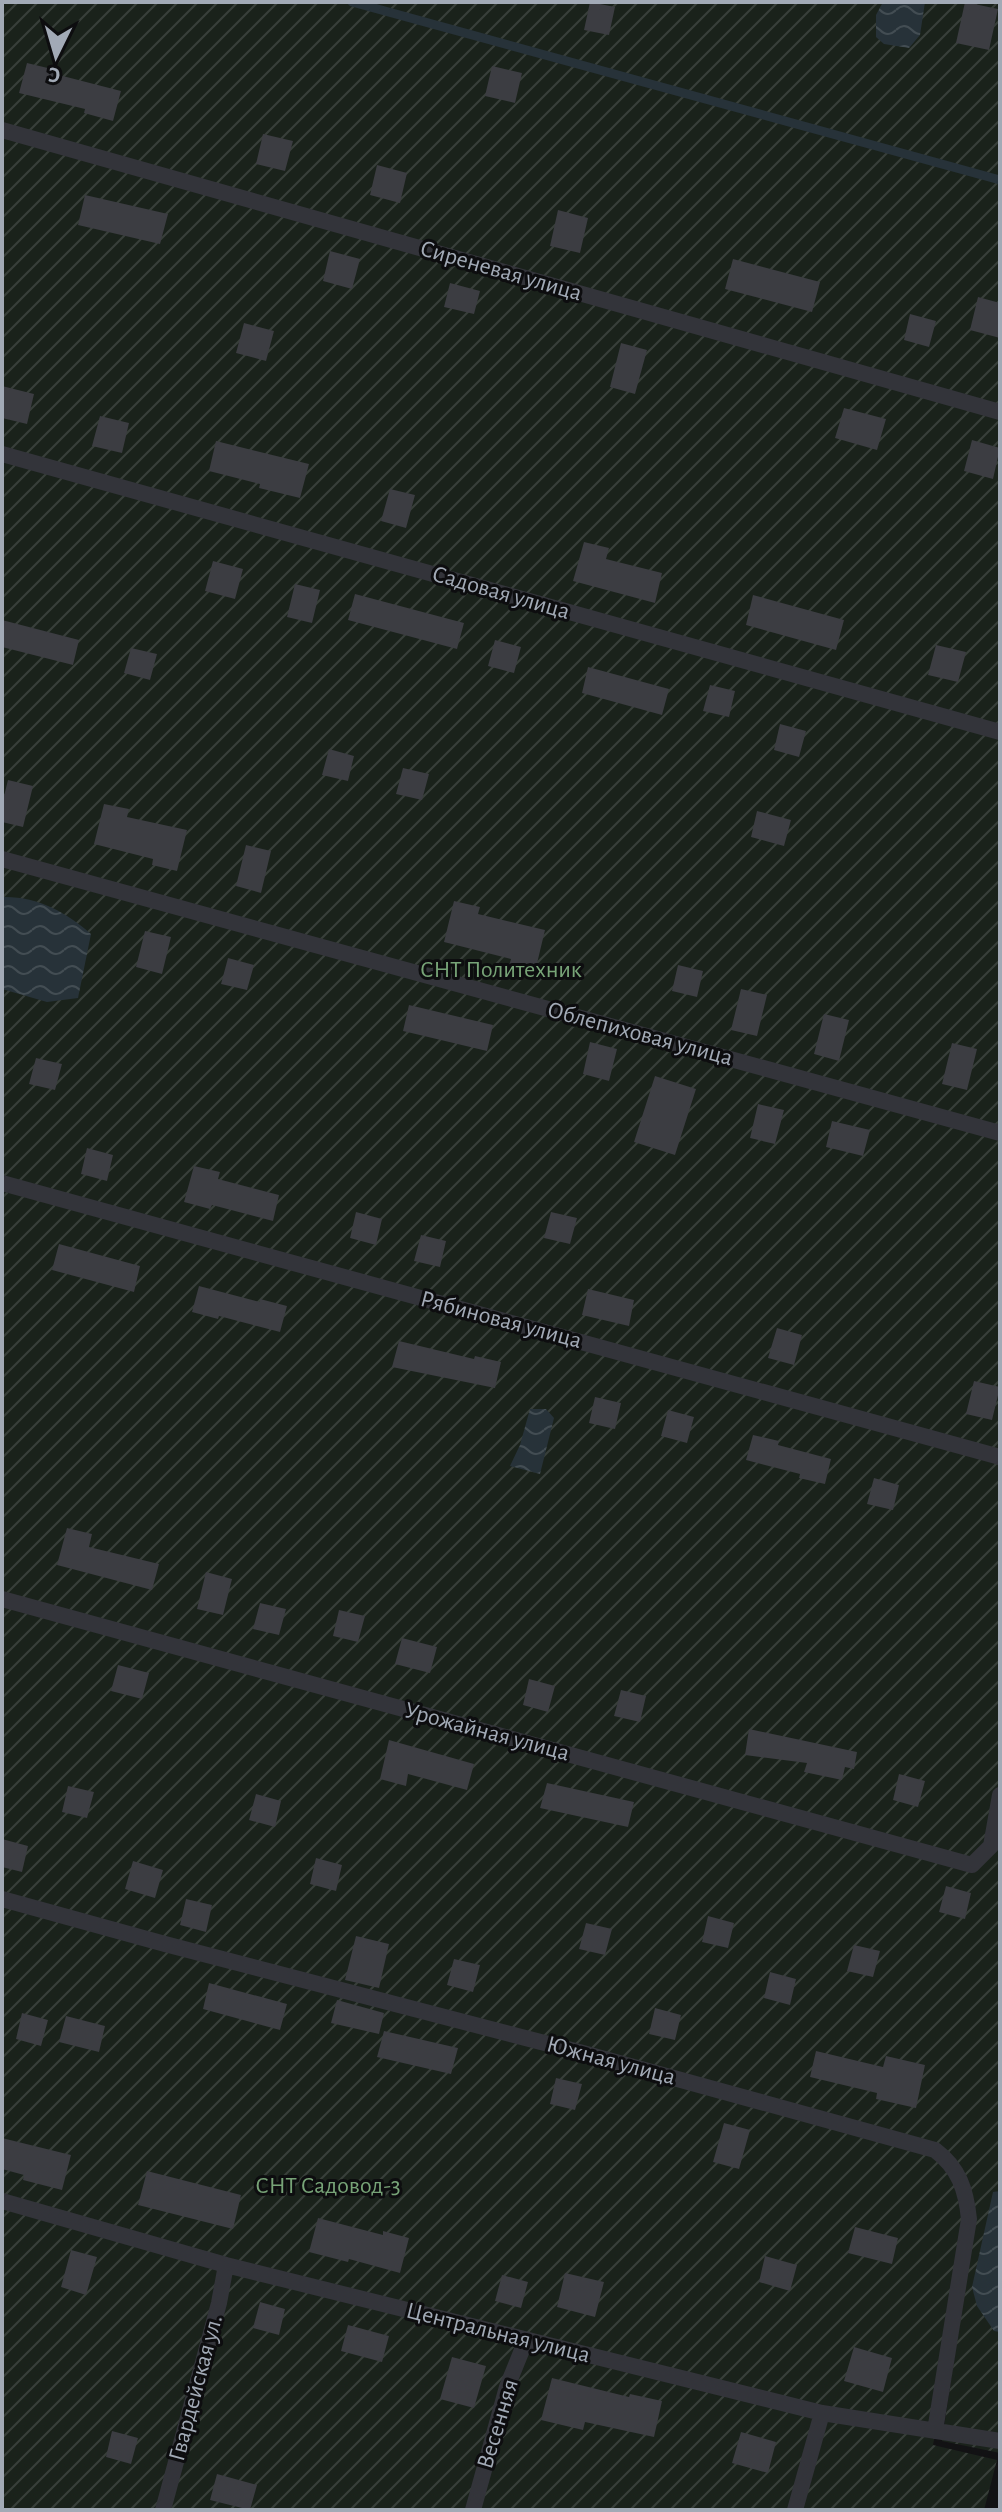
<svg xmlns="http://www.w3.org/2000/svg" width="1002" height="2512" font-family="'Alegreya Sans',sans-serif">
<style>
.garden{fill:url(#garden-furrows)}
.water{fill:url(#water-waves)}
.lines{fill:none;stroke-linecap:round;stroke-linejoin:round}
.stream{stroke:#273239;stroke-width:9}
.building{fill:#3c3d42}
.lane{stroke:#33343a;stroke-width:16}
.labels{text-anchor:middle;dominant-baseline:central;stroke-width:6;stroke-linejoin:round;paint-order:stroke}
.street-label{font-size:24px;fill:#a2aab6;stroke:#0d0d0f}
.park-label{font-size:24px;fill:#77a377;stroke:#0d0d0f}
</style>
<defs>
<pattern id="garden-furrows" width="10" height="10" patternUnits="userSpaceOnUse" patternTransform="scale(2)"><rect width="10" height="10" fill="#1a221b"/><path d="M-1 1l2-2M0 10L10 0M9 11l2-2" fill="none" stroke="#383f3a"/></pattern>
<pattern id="water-waves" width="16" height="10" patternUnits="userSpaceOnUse" patternTransform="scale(2)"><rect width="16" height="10" fill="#273239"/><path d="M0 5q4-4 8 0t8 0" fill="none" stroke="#434d53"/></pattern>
</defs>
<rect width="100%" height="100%" fill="#121214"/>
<path class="garden" d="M 2,2 L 1000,2 L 1000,2453 L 942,2441 L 976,2211 L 933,2445 L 997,2460 L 984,2510 L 2,2510 Z"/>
<path class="water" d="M 883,2 L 925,2 L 920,35 L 909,48 L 884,44 L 876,37 L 876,15 Z
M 2,897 C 37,896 66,912 91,934 L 78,998 L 47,1002 L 2,989 Z
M 530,1409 L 546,1409 L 554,1418 L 540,1474 L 510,1466 L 520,1445 Z
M 1000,2191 L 1000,2332 L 994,2331 L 977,2306 L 972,2287 L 993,2192 Z"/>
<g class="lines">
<path class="stream" d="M 352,2 L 1000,180"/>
</g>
<path class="building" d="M 590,2 L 615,7 L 609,35 L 584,30 Z
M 965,2 L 998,9 L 989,50 L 956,43 Z
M 27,63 L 56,70 L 55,74 L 121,91 L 113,121 L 84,113 L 85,109 L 19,93 Z
M 492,66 L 522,73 L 515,103 L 485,96 Z
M 263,134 L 293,141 L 285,171 L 256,164 Z
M 377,165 L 407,173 L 400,203 L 370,195 Z
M 85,195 L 168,214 L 160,244 L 78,225 Z
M 558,210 L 588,218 L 580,253 L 550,246 Z
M 330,251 L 360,259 L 352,289 L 323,281 Z
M 733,259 L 820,282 L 812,312 L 725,289 Z
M 450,283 L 480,291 L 474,314 L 444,307 Z
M 978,297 L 1000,303 L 1000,338 L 970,330 Z
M 910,314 L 936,321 L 929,347 L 904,340 Z
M 244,323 L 274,331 L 266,361 L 236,353 Z
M 621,343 L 647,350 L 635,394 L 610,387 Z
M 2,386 L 34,394 L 27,424 L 2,418 Z
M 844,408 L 886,419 L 877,450 L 835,438 Z
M 100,416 L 129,423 L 122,453 L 92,446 Z
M 972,440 L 1000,448 L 993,479 L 964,471 Z
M 216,441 L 309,464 L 300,498 L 259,488 L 260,484 L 209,471 Z
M 390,489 L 415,495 L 406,528 L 381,521 Z
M 584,542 L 609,548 L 606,559 L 662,573 L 655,603 L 573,581 Z
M 213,561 L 243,569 L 235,599 L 205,591 Z
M 295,584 L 320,590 L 312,623 L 287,617 Z
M 355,594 L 464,623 L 457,649 L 348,620 Z
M 753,595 L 844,620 L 836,650 L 746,625 Z
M 2,620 L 79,640 L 73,665 L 2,647 Z
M 495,640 L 521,647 L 514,673 L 488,666 Z
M 936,645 L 966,652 L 958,682 L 928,675 Z
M 131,648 L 157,654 L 150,680 L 124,673 Z
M 588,667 L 669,689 L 662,715 L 582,693 Z
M 710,685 L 735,691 L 729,717 L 703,711 Z
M 780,724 L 806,731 L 799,757 L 774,750 Z
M 329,749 L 354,756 L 348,781 L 322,775 Z
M 403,768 L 429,774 L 422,800 L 396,794 Z
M 8,780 L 33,786 L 23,827 L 2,822 L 2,804 Z
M 104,804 L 129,809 L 127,817 L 187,830 L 177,871 L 152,865 L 153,859 L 94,844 Z
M 757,811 L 791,820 L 784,846 L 751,837 Z
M 246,845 L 271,851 L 261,893 L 236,886 Z
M 454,901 L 480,907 L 478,914 L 545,930 L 535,972 L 509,966 L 511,959 L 444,942 Z
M 145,931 L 171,937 L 162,974 L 136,967 Z
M 228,958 L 254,965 L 247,990 L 221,984 Z
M 678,965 L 703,971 L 697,997 L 672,991 Z
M 741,989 L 767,995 L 757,1036 L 731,1030 Z
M 409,1005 L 493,1025 L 487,1051 L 403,1031 Z
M 824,1014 L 849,1020 L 839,1061 L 814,1054 Z
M 590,1042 L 617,1049 L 609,1081 L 583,1074 Z
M 952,1043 L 977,1049 L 967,1090 L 942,1084 Z
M 36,1058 L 62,1064 L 55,1090 L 29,1084 Z
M 655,1076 L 696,1089 L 675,1155 L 634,1142 Z
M 758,1104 L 784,1110 L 775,1144 L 750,1138 Z
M 832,1121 L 870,1130 L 863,1156 L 826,1147 Z
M 87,1148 L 113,1155 L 107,1181 L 81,1174 Z
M 194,1166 L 220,1172 L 218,1179 L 279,1195 L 273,1221 L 212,1205 L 210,1209 L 184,1202 Z
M 356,1212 L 382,1219 L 376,1245 L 350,1238 Z
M 551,1212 L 577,1218 L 570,1244 L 544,1238 Z
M 421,1235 L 446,1241 L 440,1267 L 414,1261 Z
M 59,1244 L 140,1266 L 134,1292 L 52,1270 Z
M 199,1286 L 260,1302 L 260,1299 L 287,1306 L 280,1332 L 219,1316 L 218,1319 L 192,1312 Z
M 588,1289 L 634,1300 L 629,1326 L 582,1315 Z
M 777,1328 L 802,1335 L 794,1365 L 768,1358 Z
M 399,1341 L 474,1359 L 475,1356 L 501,1362 L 495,1388 L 392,1367 Z
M 974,1381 L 1000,1387 L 992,1420 L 966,1414 Z
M 595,1397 L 621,1403 L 615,1429 L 589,1423 Z
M 668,1410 L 694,1417 L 687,1443 L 661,1436 Z
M 753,1435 L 779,1441 L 778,1445 L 831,1459 L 825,1484 L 799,1478 L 800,1474 L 746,1460 Z
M 874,1478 L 899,1485 L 893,1510 L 867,1504 Z
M 67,1528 L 92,1534 L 89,1547 L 159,1564 L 152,1590 L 57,1565 Z
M 206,1572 L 232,1579 L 223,1615 L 197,1609 Z
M 260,1603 L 286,1609 L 279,1635 L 253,1629 Z
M 339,1610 L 365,1616 L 358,1642 L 333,1636 Z
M 402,1638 L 437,1647 L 430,1673 L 395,1664 Z
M 118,1665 L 149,1673 L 142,1699 L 111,1691 Z
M 529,1679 L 555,1686 L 548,1712 L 523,1705 Z
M 621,1690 L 646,1696 L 640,1722 L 614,1716 Z
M 749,1729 L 857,1752 L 854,1769 L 845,1767 L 842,1780 L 804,1772 L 807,1763 L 745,1755 Z
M 389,1740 L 474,1764 L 467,1790 L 408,1774 L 406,1786 L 380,1779 Z
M 899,1774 L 925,1781 L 918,1807 L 893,1800 Z
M 547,1783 L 634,1802 L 628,1827 L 540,1808 Z
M 68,1786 L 94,1792 L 87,1818 L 62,1812 Z
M 256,1794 L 281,1801 L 275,1827 L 249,1820 Z
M 2,1839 L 28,1846 L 22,1872 L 2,1867 Z
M 316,1858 L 342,1865 L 336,1891 L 310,1884 Z
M 133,1861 L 163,1870 L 155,1898 L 125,1889 Z
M 946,1886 L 971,1893 L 965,1919 L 939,1912 Z
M 186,1899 L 212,1905 L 206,1932 L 180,1925 Z
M 708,1916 L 734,1923 L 728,1948 L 702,1942 Z
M 586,1923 L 612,1929 L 605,1955 L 579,1949 Z
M 356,1936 L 389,1944 L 379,1988 L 345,1980 Z
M 854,1945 L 880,1951 L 873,1977 L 847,1971 Z
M 454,1959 L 480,1965 L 473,1992 L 447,1985 Z
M 770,1972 L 796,1979 L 790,2005 L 764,1998 Z
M 209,1983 L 287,2004 L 280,2030 L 203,2009 Z
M 337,2000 L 384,2013 L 379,2034 L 331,2023 Z
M 655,2008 L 681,2015 L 675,2040 L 649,2034 Z
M 22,2013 L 48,2020 L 41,2046 L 16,2039 Z
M 66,2016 L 105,2026 L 99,2052 L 59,2042 Z
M 384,2031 L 458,2048 L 451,2074 L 377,2057 Z
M 816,2051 L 883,2067 L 886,2056 L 925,2065 L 916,2108 L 876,2099 L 877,2093 L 810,2077 Z
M 556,2078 L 582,2084 L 575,2110 L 550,2104 Z
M 724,2123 L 750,2130 L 739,2169 L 713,2162 Z
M 2,2138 L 71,2155 L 62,2190 L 23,2180 L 24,2175 L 2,2169 Z
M 147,2171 L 241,2195 L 233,2229 L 138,2205 Z
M 318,2218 L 383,2235 L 383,2231 L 409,2238 L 400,2273 L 349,2259 L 348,2262 L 309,2252 Z
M 855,2227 L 898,2238 L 892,2264 L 848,2253 Z
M 71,2250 L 97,2257 L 86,2295 L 61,2287 Z
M 765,2256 L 797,2265 L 790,2291 L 759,2282 Z
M 565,2273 L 604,2282 L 595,2317 L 557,2307 Z
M 502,2275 L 528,2282 L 521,2308 L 495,2301 Z
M 260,2302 L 285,2309 L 279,2335 L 253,2328 Z
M 348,2325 L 389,2336 L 382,2362 L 341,2351 Z
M 854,2347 L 892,2358 L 883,2392 L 844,2381 Z
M 452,2357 L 486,2366 L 474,2408 L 440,2399 Z
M 552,2378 L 629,2397 L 630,2394 L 662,2401 L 654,2437 L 585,2422 L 583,2430 L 541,2420 Z
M 112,2431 L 138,2438 L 131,2464 L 106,2457 Z
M 741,2432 L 776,2442 L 768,2473 L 732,2463 Z
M 217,2474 L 257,2485 L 250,2510 L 210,2500 Z"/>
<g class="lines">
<path class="lane" d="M 2,130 L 1000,412
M 2,454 L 1000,732
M 2,859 L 1000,1133
M 2,1183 L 1000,1457
M 2,1599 L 972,1865 L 991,1846 L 1000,1795
M 2,1899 L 165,1944 L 583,2053 L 935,2150 C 959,2168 966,2190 969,2219 L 935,2431
M 2,2201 L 226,2265 L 822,2413 L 1000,2441
M 163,2510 L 219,2303 L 226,2265
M 473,2510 L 507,2387 L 526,2340
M 795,2510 L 822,2413"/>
</g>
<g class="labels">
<g class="street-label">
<text transform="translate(501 271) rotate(16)">Сиреневая улица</text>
<text transform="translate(501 593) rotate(16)">Садовая улица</text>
<text transform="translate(640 1034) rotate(15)">Облепиховая улица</text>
<text transform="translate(501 1320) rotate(15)">Рябиновая улица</text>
<text transform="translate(487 1732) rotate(15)">Урожайная улица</text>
<text transform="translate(611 2061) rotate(15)">Южная улица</text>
<text transform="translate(498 2333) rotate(14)">Центральная улица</text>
<text transform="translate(196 2388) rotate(-75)">Гвардейская ул.</text>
<text transform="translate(498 2424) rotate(-73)">Весенняя</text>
</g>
<g class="park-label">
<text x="501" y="970">СНТ Политехник</text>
<text x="328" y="2186">СНТ Садовод-3</text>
</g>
</g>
<rect width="1002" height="2512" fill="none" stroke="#a2aab6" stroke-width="8"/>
<g transform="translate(56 56) rotate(185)" stroke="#0d0d0f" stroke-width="6" paint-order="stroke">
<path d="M0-6L14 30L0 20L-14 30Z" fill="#a2aab6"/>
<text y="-12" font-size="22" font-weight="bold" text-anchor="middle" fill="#a2aab6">С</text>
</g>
</svg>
